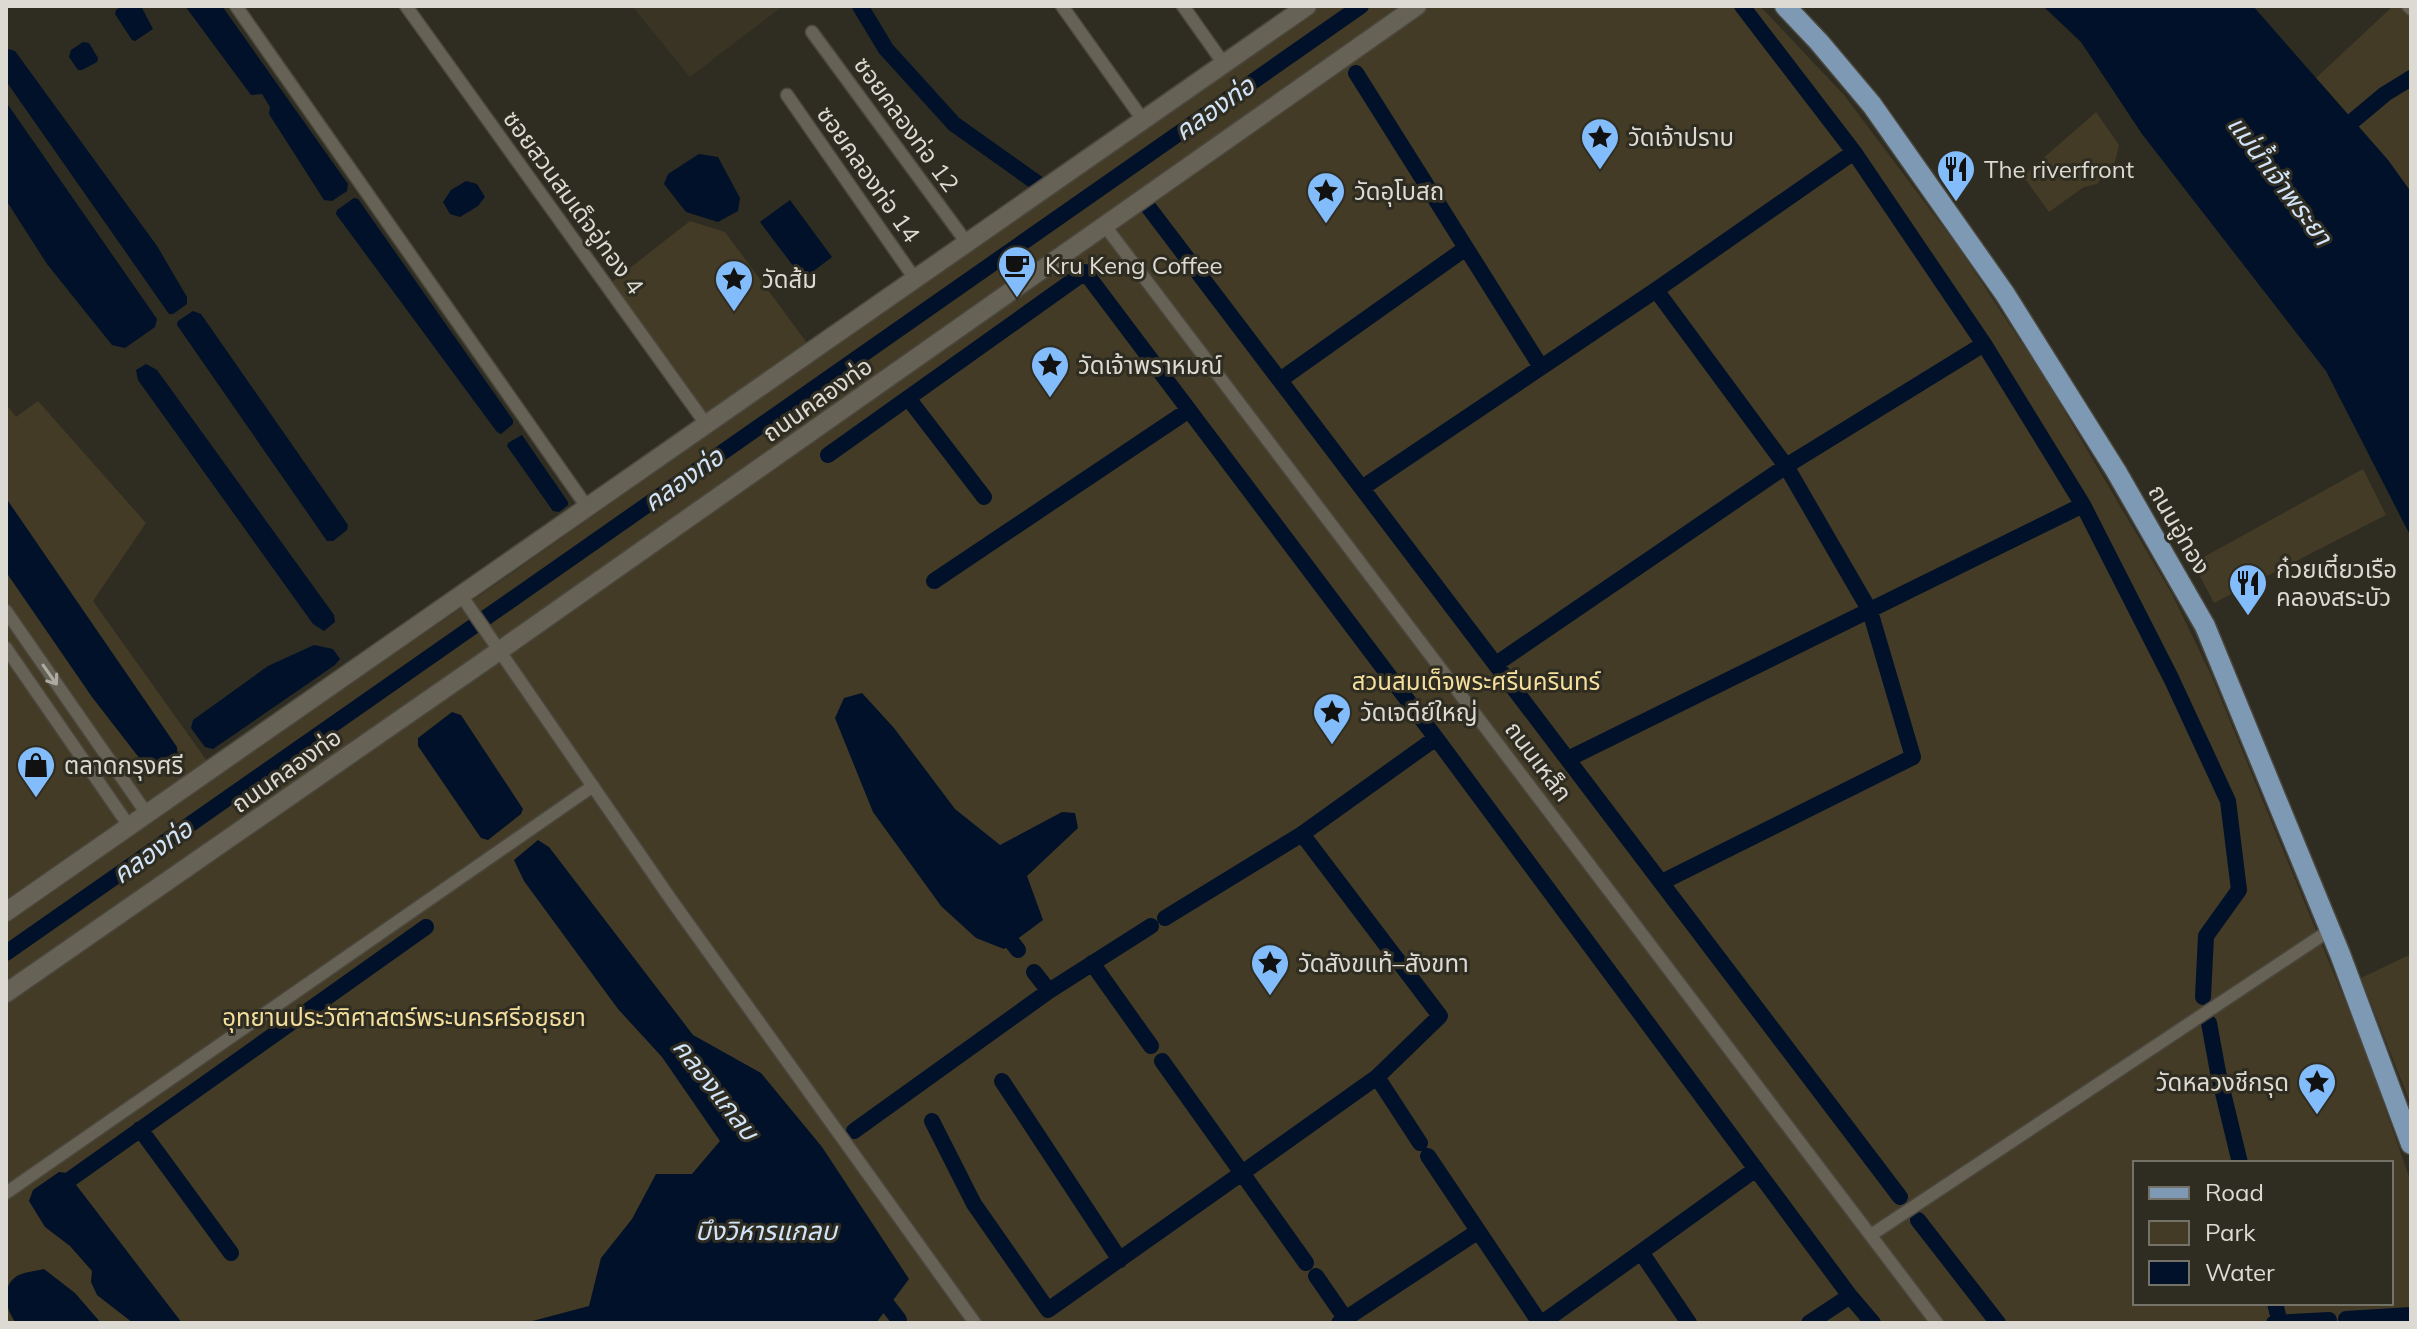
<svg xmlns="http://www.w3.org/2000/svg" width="2417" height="1329" font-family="Mulish,'Noto Sans Thai',sans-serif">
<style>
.built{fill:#393424}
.green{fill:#433b25;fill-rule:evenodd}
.water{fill:#001129}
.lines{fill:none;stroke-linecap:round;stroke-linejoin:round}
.canal{stroke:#001129;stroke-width:16}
.street-casing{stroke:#4a473e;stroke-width:15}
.secondary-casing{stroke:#4a473e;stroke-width:21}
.primary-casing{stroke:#4a473e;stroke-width:23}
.street{stroke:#666255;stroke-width:12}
.secondary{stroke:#666255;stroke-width:18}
.primary{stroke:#7e99b3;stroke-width:20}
.oneway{stroke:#adaaa1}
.labels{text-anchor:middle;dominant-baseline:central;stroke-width:6;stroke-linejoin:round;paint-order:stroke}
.street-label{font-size:24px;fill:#dcdad3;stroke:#2f2c21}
.poi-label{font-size:24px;fill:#dcdad3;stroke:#2f2c21;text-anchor:start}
.park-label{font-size:24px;fill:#f5df9d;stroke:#2f2c21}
.water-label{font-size:26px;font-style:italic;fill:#d2e4f9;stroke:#2f2c21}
</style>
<rect width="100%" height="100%" fill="#2f2c21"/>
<path class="built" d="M 632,6 L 783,6 L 690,77 Z"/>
<path class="green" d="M 1320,6 L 1760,6 L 1844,95 L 1959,248 L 2046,380 L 2172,594 L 2212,677 L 2361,1040 L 2411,1182 L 2411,1323 L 6,1323 L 6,404 L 16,417 L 38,401 L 146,523 L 93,601 L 217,775 L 479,596 ZM 2135,1163 L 2391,1163 L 2391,1303 L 2135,1303 Z
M 2393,6 L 2411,6 L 2411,192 L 2388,160 L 2316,78 Z
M 2096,112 L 2119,145 L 2115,162 L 2097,184 L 2084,187 L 2049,212 L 2023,176 Z
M 690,221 L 725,232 L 807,343 L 706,413 L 612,282 Z
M 2363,469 L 2386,515 L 2214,603 L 2193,563 Z
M 2411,954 L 2411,1105 L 2361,978 Z"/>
<path class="water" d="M 122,6 L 141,6 L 153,29 L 135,41 L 132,40 L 115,14 L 116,10 Z
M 185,6 L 222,6 L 348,184 L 347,191 L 332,201 L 324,200 L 269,114 L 270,107 L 262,94 L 251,95 Z
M 2043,6 L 2253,6 L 2388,160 L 2411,192 L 2411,537 L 2326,371 L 2142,134 L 2081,42 Z
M 83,42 L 89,43 L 98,58 L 97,62 L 82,70 L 78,70 L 69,57 L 71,50 Z
M 8,49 L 15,51 L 157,246 L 187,297 L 187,304 L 173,314 L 169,314 L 6,81 L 6,51 Z
M 6,102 L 157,319 L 155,327 L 125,348 L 112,345 L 47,264 L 6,200 Z
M 699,154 L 718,157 L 740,198 L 738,211 L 718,222 L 686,212 L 664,184 L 668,174 Z
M 466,181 L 477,184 L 485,197 L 478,206 L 460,217 L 450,214 L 443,202 L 451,190 Z
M 354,198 L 358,199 L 513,420 L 513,424 L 501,434 L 497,432 L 336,214 L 337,210 Z
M 790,200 L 832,257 L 803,279 L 760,222 Z
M 193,311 L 201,314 L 348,525 L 347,530 L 333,541 L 327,541 L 177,325 L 178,321 Z
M 146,364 L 157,370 L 334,615 L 335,622 L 324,631 L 313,624 L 138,380 L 136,370 Z
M 522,435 L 568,502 L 568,505 L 559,512 L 553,511 L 507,446 L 508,443 Z
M 6,498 L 177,747 L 178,758 L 157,772 L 147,768 L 92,697 L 6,572 Z
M 314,645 L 333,649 L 340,659 L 335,665 L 213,749 L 205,747 L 191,728 L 193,720 L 268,666 Z
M 862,693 L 894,728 L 955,809 L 1000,845 L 1062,812 L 1075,813 L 1078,828 L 1027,876 L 1043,920 L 1004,949 L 976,938 L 941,906 L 873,812 L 835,718 L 844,698 Z
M 452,712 L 461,715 L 523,809 L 521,814 L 488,840 L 481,838 L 418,746 L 418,738 Z
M 538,840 L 549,847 L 693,1035 L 761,1073 L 822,1147 L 909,1279 L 876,1323 L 857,1321 L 851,1323 L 525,1323 L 589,1306 L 601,1258 L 632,1219 L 656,1174 L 692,1174 L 720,1141 L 662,1057 L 618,1009 L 524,881 L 514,860 Z
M 59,1172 L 67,1173 L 182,1323 L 133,1323 L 97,1295 L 91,1282 L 92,1271 L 70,1246 L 45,1227 L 29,1201 L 33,1190 Z
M 44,1269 L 75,1293 L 101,1323 L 16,1323 C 6,1310 0,1287 17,1276 C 24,1272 36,1271 44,1269 Z"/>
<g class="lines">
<path class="canal" d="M 860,6 L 886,49 L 954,124 L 1037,183
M 1742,6 L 1854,152 L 1984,344 L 2083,505 L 2171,678 L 2228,801 L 2239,890 L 2206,936 L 2203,997
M 1356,73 L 1541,367
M 2336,135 L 2385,94 L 2411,78
M 1146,204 L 1900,1197
M 1656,290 L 1786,466 L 1870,611 L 1913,757 L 1662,882
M 1280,380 L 1466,248
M 908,398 L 984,497
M 828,455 L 1085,272 L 1436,738 L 1850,1296 L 1873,1323
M 1362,488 L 1656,290 L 1854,152
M 934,581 L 1189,410
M 1496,664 L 1786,466 L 1984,344
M 1568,759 L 2083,505
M 1302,834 L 1436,738
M 1165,918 L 1302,834 L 1440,1016 L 1377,1077 L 1420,1143
M 1000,927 L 1018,950
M 6,953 L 1361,6
M 1092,963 L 1151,1046
M 1034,972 L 1049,991
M 2209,1023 L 2218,1072 L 2240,1163
M 1002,1081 L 1120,1260
M 932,1121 L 974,1204 L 1048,1310 L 1242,1173 L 1162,1061
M 140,1129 L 231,1253
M 854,1131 L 1049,991 L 1151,926
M 1428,1156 L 1540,1323
M 55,1190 L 426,927
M 1918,1220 L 1998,1323
M 1641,1252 L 1756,1169
M 1306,1263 L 1242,1173 L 1377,1077
M 1316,1276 L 1345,1318
M 878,1293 L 899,1320
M 2275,1303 L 2280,1323
M 2346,1319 L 2411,1315
M 1339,1323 L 1477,1232
M 1542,1323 L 1641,1252 L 1689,1323
M 1809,1323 L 1850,1296
M 2274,1323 L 2329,1320"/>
<defs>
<path id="street" d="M 236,6 L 587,507
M 406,6 L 706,424
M 1062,6 L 1143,120
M 1183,6 L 1224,64
M 2408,6 L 2411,9
M 812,32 L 967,243
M 787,95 L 915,279
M 1105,226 L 1937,1323
M 461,595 L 672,901 L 975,1323
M 6,611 L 147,814
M 6,648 L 129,826
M 6,1193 L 593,786
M 1871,1235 L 2330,930"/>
<path id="secondary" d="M 6,912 L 1307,6
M 6,993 L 499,651 L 1417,6"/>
<path id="primary" d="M 1785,6 L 1819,42 L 1872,105 L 2005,294 L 2116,471 L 2205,626 L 2340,954 L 2411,1144"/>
</defs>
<use href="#street" class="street-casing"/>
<use href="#secondary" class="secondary-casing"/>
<use href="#primary" class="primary-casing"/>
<use href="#street" class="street"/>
<use href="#secondary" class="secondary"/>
<use href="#primary" class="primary"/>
</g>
<defs><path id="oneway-shaft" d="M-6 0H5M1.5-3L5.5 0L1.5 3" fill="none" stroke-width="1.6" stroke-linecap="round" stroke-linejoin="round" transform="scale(2)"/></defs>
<use class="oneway" href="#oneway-shaft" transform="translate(50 675) rotate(55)"/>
<defs>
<symbol id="sight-pin" viewBox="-11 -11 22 30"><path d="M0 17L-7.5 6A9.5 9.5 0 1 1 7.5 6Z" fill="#83bcfb" stroke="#2f2c21"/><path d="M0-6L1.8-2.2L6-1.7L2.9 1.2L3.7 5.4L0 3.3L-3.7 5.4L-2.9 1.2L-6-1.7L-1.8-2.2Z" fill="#111"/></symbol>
<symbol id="restaurant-pin" viewBox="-11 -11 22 30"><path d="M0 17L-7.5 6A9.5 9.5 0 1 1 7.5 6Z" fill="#83bcfb" stroke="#2f2c21"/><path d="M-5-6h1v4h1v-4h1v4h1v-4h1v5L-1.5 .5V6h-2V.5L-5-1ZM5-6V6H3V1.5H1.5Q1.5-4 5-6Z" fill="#111"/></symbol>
<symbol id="cafe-pin" viewBox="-11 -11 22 30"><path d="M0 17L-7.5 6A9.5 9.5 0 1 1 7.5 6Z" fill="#83bcfb" stroke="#2f2c21"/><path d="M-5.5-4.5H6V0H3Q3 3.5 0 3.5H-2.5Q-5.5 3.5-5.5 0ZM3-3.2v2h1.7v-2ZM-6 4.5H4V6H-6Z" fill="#111"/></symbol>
<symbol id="shop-pin" viewBox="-11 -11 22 30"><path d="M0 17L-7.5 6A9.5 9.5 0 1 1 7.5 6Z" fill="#83bcfb" stroke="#2f2c21"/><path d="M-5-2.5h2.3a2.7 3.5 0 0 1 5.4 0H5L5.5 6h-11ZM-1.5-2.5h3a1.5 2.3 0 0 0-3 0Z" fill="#111"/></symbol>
</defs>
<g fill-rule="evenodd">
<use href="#sight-pin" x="1578" y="115" width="44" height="60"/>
<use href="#restaurant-pin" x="1934" y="147" width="44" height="60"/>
<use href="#sight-pin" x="1304" y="169" width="44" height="60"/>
<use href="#cafe-pin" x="995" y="243" width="44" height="60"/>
<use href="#sight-pin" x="712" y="257" width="44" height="60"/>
<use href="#sight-pin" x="1028" y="343" width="44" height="60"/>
<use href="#restaurant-pin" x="2226" y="561" width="44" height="60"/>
<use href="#sight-pin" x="1310" y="690" width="44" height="60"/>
<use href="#shop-pin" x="14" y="743" width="44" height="60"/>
<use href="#sight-pin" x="1248" y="941" width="44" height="60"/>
<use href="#sight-pin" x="2295" y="1060" width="44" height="60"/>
</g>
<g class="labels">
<g class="street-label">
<text transform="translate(907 124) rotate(54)">ซอยคลองท่อ 12</text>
<text transform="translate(869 174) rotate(55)">ซอยคลองท่อ 14</text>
<text transform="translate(574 202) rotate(54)">ซอยสวนสมเด็จอู่ทอง 4</text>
<text transform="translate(817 399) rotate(-35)">ถนนคลองท่อ</text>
<text transform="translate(2180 529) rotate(60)">ถนนอู่ทอง</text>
<text transform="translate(1539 761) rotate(53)">ถนนเหล็ก</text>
<text transform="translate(286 770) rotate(-35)">ถนนคลองท่อ</text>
</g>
<g class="poi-label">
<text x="1628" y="137">วัดเจ้าปราบ</text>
<text x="1984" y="169">The riverfront</text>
<text x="1354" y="191">วัดอุโบสถ</text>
<text x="1045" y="265">Kru Keng Coffee</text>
<text x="762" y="279">วัดส้ม</text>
<text x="1078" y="365">วัดเจ้าพราหมณ์</text>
<text x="2276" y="569">ก๋วยเตี๋ยวเรือ<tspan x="2276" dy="28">คลองสระบัว</tspan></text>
<text x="1360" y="712">วัดเจดีย์ใหญ่</text>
<text x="64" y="765">ตลาดกรุงศรี</text>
<text x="1298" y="963">วัดสังขแท้–สังขทา</text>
<text x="2289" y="1082" text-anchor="end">วัดหลวงชีกรุด</text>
</g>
<g class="park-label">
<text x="1476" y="681">สวนสมเด็จพระศรีนครินทร์</text>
<text x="404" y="1017">อุทยานประวัติศาสตร์พระนครศรีอยุธยา</text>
</g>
<g class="water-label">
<text transform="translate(1214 108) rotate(-35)">คลองท่อ</text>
<text transform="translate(2280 180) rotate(53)">แม่น้ำเจ้าพระยา</text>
<text transform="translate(683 479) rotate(-35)">คลองท่อ</text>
<text transform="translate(152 851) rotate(-35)">คลองท่อ</text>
<text transform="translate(716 1089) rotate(52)">คลองแกลบ</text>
<text x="766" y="1230">บึงวิหารแกลบ</text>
</g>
</g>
<rect width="2417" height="1329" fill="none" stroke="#dcdad3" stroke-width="16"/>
<rect x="2133" y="1161" width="260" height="144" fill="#2f2c21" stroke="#747268" stroke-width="2"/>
<rect x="2149" y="1187" width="40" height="12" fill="#7e99b3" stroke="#747268" stroke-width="2"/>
<text x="2205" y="1201" font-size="24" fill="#dcdad3">Road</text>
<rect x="2149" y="1221" width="40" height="24" fill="#433b25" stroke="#747268" stroke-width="2"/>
<text x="2205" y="1241" font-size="24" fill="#dcdad3">Park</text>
<rect x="2149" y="1261" width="40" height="24" fill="#001129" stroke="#747268" stroke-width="2"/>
<text x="2205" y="1281" font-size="24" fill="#dcdad3">Water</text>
</svg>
